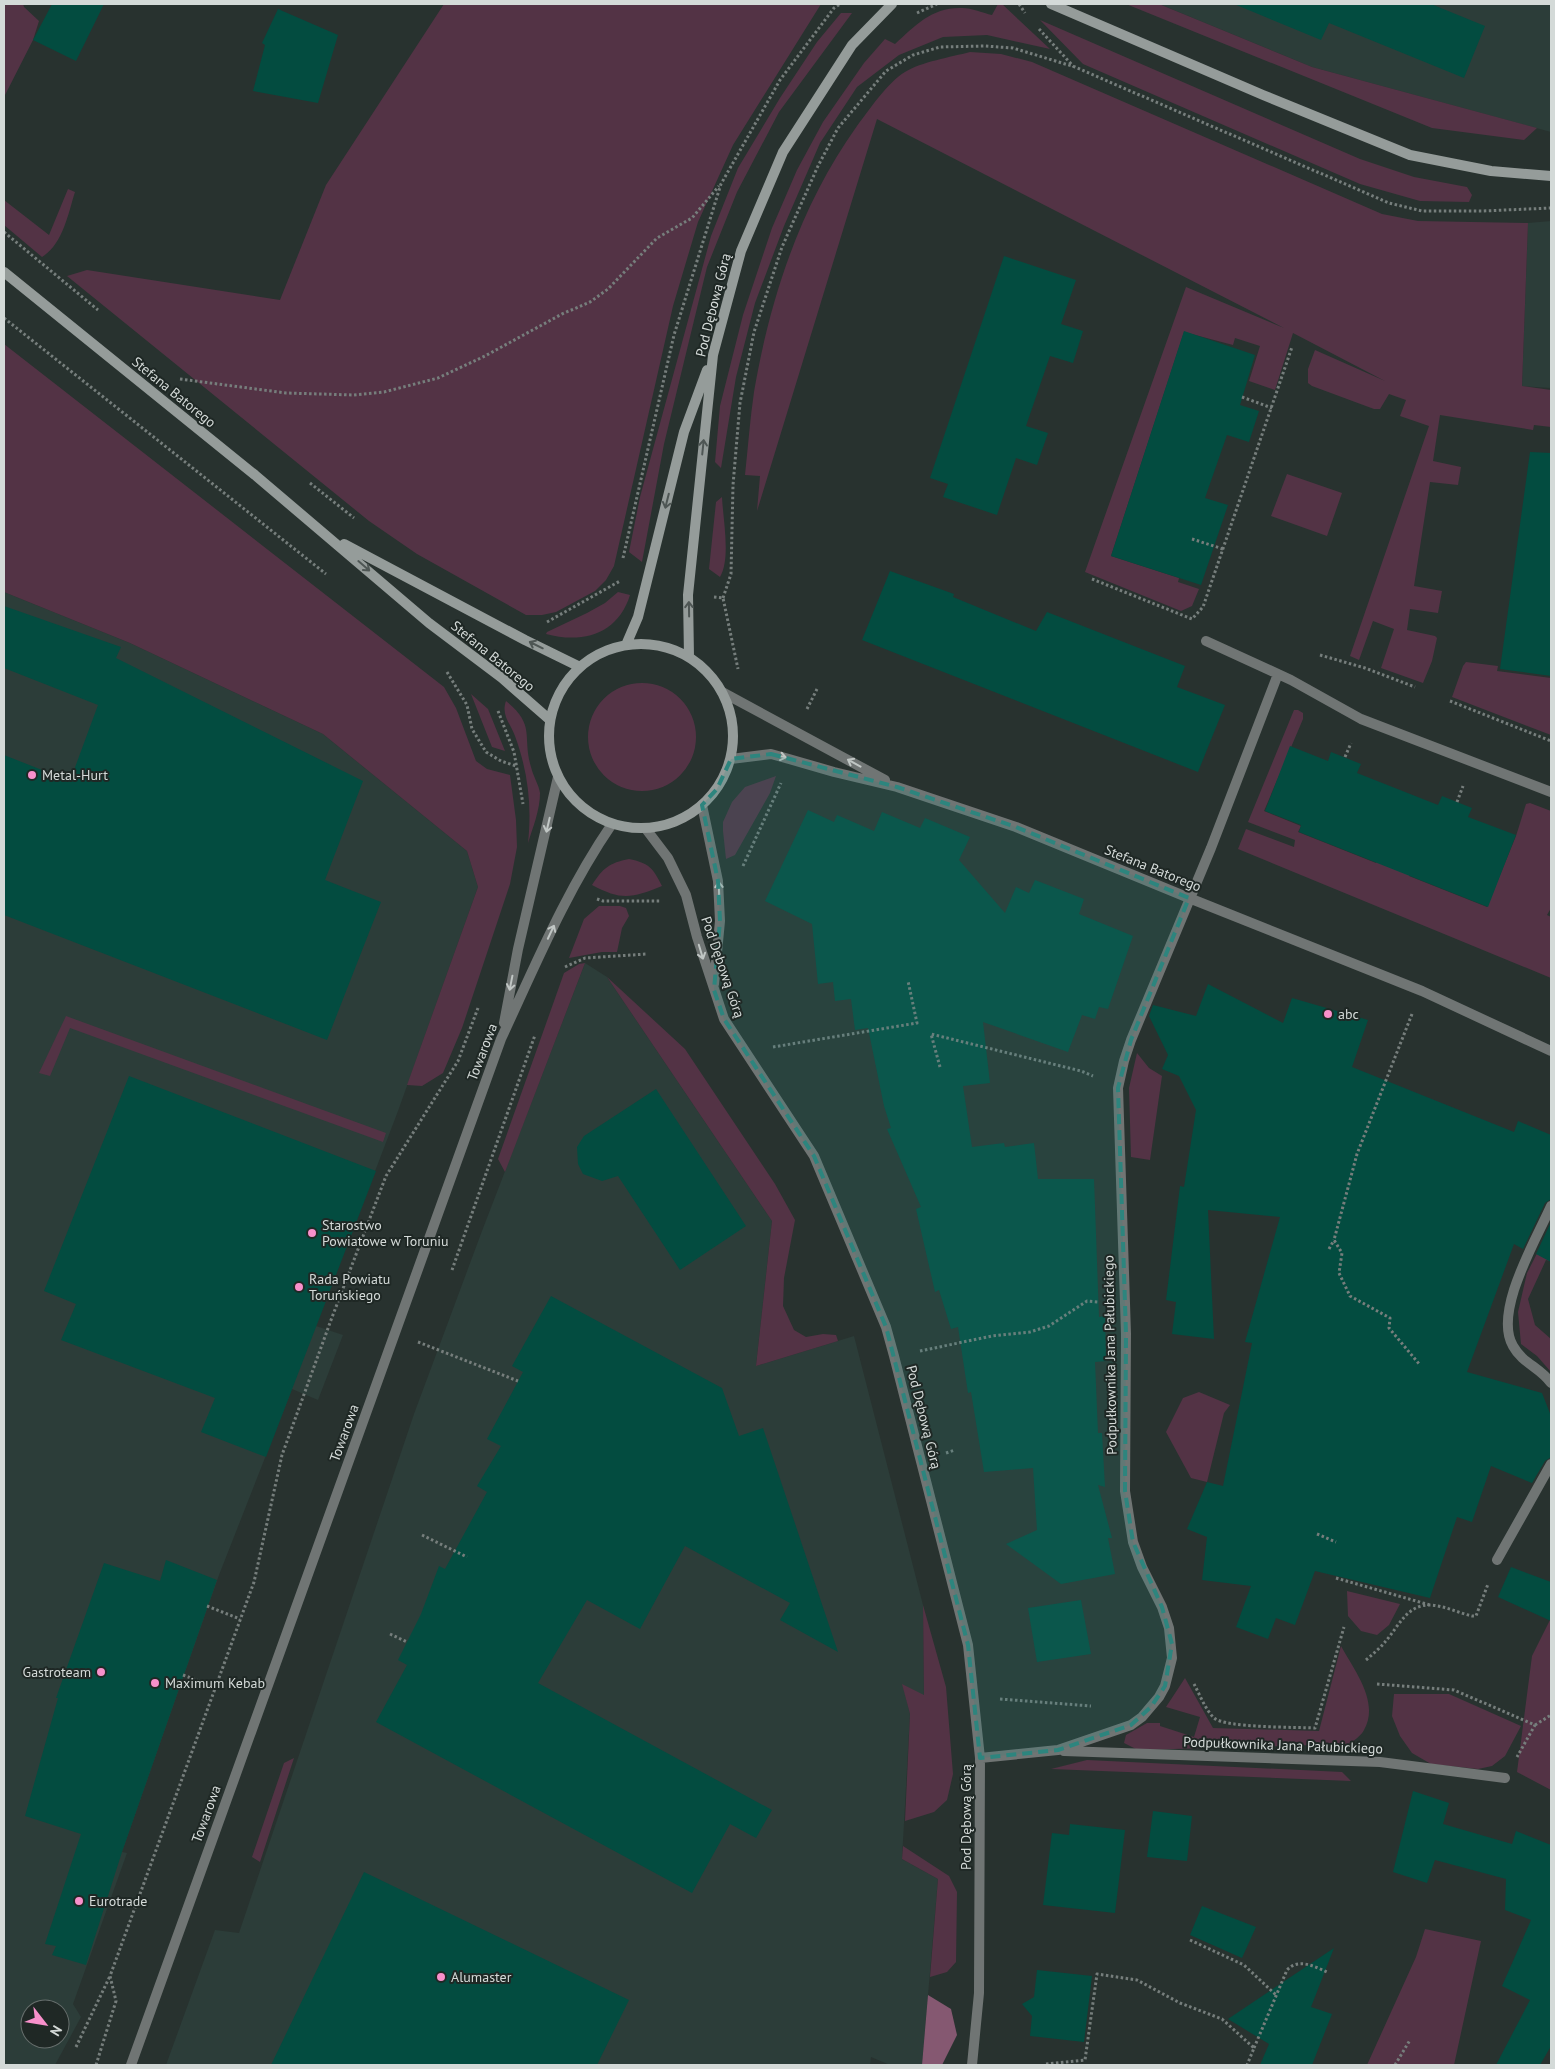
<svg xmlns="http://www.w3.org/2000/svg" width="1555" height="2069" font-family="'PT Sans',sans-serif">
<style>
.built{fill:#2c3d39;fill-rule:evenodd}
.green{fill:#533345}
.forest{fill:#855871}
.building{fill:#034c40}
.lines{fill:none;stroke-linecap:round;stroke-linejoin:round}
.path{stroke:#767e7c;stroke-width:3;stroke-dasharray:2.5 2.5;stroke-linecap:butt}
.street{stroke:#707574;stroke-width:10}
.secondary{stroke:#959c9a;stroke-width:10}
.oneway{stroke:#4e5654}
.oneway2{stroke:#c0c6c4}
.marked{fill:#2d857e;fill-opacity:0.2;stroke:#2d857e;stroke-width:4;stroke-dasharray:10 6;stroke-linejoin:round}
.poi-dot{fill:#f890cb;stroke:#1f2825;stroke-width:2}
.labels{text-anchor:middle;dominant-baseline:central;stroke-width:4;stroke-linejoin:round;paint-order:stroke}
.street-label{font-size:14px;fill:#d4dad8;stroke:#1f2825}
.poi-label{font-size:14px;fill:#d4dad8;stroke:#1f2825;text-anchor:start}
</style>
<rect width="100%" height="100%" fill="#28322f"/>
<path class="built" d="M 1159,4 L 1551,4 L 1551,132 L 1312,67 Z
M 1551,221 L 1551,388 L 1522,386 L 1528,223 Z
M 4,592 L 130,643 L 323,734 L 467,851 L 478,887 L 398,1111 L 316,1326 L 343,1335 L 318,1400 L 292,1389 L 219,1575 L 122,1852 L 127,1853 L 73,2004 L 81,2017 L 55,2065 L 4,2065 ZM 30,2009 L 60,2009 L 60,2039 L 30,2039 Z
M 585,963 L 607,977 L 772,1221 L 756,1366 L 854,1336 L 923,1605 L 924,1696 L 903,1685 L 910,1714 L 902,1859 L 938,1879 L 922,2065 L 890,2065 L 871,2057 L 870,2065 L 166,2065 L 215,1930 L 239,1933 L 414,1414 L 482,1231 Z"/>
<path class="green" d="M 4,4 L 23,4 L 24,7 L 39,21 L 33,40 L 4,97 Z
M 444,4 L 821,4 L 733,145 L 698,222 L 673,306 L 614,566 L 606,580 L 595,591 L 556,612 L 542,615 L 526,615 L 417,554 L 369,521 L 67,276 L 87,270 L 280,300 L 326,185 Z
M 998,4 L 1002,4 L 1050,49 L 987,35 L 943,37 L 899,55 L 857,87 L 820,143 L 784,226 L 755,303 L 736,377 L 721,468 L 715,462 L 720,406 L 743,315 L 772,228 L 797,170 L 823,122 L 864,63 L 885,39 L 895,44 C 916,25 932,7 962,8 C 972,8 983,13 992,15 Z
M 1126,4 L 1159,4 L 1312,67 L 1537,128 L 1524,140 L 1432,128 Z
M 841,13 L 852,13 L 779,112 L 737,192 L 707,267 L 664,444 L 642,562 L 629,552 L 640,497 L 711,236 L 738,168 L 780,98 L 817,42 Z
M 1040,20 L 1360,159 L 1414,177 L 1467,187 L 1472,195 L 1469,202 L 1420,201 L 1360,184 L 1083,64 Z
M 970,52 L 1001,54 L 1032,62 L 1382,214 L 1418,221 L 1528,223 L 1522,386 L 1551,390 L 1551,427 L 1534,425 L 1533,430 L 1440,415 L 1433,461 L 1461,467 L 1458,485 L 1430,482 L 1414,586 L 1442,591 L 1438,613 L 1410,609 L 1407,630 L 1435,636 L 1437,638 L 1432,661 L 1423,683 L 1381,668 L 1394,629 L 1373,621 L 1359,660 L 1350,656 L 1429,426 L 1400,416 L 1406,400 L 1389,394 L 1380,409 L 1374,409 L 1312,386 L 1308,383 L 1308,369 L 1315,350 L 1385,381 L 1293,333 L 1275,390 L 1249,381 L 1260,346 L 1235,338 L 1233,345 L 1184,332 L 1111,556 L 1179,578 L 1178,582 L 1199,589 L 1192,606 L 1181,611 L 1085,572 L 1186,287 L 1284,328 L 877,119 L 757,511 L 760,476 L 745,475 C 748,447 750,419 754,392 C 770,298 801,204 857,126 C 869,110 888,82 905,72 C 921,62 951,57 970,52 Z
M 68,189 L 75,192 C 68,214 63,244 42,257 L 4,225 L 4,200 L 49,235 Z
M 4,344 L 444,687 L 456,708 L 476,761 L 487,769 L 510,775 L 516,820 L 517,847 L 510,884 L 462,1028 L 443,1073 L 422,1086 L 407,1085 L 478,887 L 467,851 L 323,734 L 130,643 L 4,592 Z
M 1287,474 L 1342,493 L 1327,536 L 1271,516 Z
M 722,497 C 723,519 731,559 720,577 L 709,569 L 716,502 Z
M 618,592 L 630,595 C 618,634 583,644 546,634 L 547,632 L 587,613 L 605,603 Z
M 1466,662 L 1498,666 L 1497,671 L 1551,678 L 1551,735 L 1452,697 L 1463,666 Z
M588 737a54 54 0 1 1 108 0a54 54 0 1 1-108 0Z
M 471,694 L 488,709 L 505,751 L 492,747 Z
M 506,701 C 536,725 522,736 531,767 C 533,776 539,785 540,793 C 540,810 533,827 528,843 C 532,805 528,772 515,736 C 510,723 501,715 506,701 Z
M 1294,710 L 1298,710 L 1303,713 L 1303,719 L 1264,811 L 1301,826 L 1298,832 L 1376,863 L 1379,856 L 1412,869 L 1409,876 L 1487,907 L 1516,836 L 1526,804 L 1530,803 L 1551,811 L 1551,908 L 1547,915 L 1551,917 L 1551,978 L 1238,849 L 1246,829 L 1294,847 L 1295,840 L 1248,822 Z
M 776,776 L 770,793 L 735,855 L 726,859 L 723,831 L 723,822 L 732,802 L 745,787 Z
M 629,859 C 649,863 653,868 662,886 C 632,898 622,901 592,885 C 603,868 609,863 629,859 Z
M 599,906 L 620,906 L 626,908 L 629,916 L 622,928 L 617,952 L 602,952 L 569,958 L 584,919 Z
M 585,963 L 505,1172 L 498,1159 L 564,973 L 579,964 Z
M 607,977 L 685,1049 L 775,1184 L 795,1220 L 784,1278 L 783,1306 L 794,1330 L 806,1337 L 823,1334 L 836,1335 L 838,1341 L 756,1366 L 772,1221 Z
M 66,1016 L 386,1133 L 383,1142 L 70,1028 L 50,1076 L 39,1073 Z
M 1137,1053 L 1149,1068 L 1162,1076 L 1150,1160 L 1131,1157 L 1129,1088 Z
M 1551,1226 L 1551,1258 L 1550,1261 L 1546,1260 L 1528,1299 L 1535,1325 L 1551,1339 L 1551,1372 L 1537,1356 L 1521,1344 L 1518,1312 L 1527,1273 Z
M 1199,1392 L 1230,1405 L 1224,1413 L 1207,1482 L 1191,1478 L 1166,1432 L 1183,1398 Z
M 1347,1591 L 1400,1604 L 1389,1625 L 1377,1635 L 1361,1631 L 1348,1616 Z
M 923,1605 L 946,1687 L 953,1774 L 947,1800 L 934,1812 L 905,1821 L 910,1714 L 902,1684 L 924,1695 Z
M 1551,1618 L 1551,1790 L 1517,1772 L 1532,1656 Z
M 1341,1646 C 1354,1670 1380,1702 1364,1730 C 1362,1735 1354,1740 1350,1744 L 1138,1750 L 1124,1743 L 1126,1735 L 1147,1723 L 1160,1723 L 1160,1726 L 1194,1737 L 1200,1717 L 1166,1707 L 1185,1678 L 1213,1728 L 1319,1731 Z
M 1394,1694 L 1449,1694 L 1521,1726 L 1505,1756 L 1492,1766 L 1478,1769 L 1431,1764 L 1412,1753 L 1400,1736 L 1392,1716 Z
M 294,1758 L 260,1862 L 252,1857 L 284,1763 Z
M 1087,1760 L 1342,1772 L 1351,1781 L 1051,1769 Z
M 903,1846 L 949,1876 L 957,1892 L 956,1962 L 947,1972 L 930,1977 L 938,1879 L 902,1859 Z
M 1425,1929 L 1481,1941 L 1454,2065 L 1367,2065 L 1416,1957 Z"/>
<path class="forest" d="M 928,1995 L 951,2009 L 957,2035 L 942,2065 L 922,2065 Z"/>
<path class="building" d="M 52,4 L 104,4 L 76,61 L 33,40 Z
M 1234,4 L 1431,4 L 1485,26 L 1464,78 L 1329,23 L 1321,40 Z
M 278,9 L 338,35 L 318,103 L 253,91 L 265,45 L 262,43 Z
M 1004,256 L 1076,280 L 1061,324 L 1083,331 L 1073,363 L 1050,356 L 1026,426 L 1048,433 L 1037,465 L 1016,458 L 997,515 L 943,497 L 948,484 L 930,478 Z
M 1184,331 L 1255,355 L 1240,405 L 1259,411 L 1249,442 L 1227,435 L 1205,498 L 1228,505 L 1201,585 L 1111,556 Z
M 1530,452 L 1551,453 L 1551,676 L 1500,669 Z
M 890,571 L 954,594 L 953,597 L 1036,631 L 1047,612 L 1185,666 L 1177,687 L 1225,705 L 1198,772 L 862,640 Z
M 4,606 L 121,647 L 116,658 L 363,781 L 325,880 L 381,902 L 327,1040 L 4,915 L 4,755 L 70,781 L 98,705 L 4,668 Z
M 1290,746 L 1328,761 L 1331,752 L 1361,764 L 1357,773 L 1438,805 L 1442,796 L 1472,808 L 1468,817 L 1516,835 L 1488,907 L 1299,832 L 1301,825 L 1265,811 Z
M 808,810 L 834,822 L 837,815 L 874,831 L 882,812 L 920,828 L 925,818 L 970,837 L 959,860 L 1005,913 L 1016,887 L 1029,893 L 1035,880 L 1084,899 L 1079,914 L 1133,936 L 1108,1009 L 1099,1007 L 1095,1019 L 1082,1015 L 1068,1052 L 983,1022 L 990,1083 L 963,1086 L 972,1147 L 1004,1143 L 1005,1147 L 1034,1143 L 1038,1179 L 1094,1179 L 1099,1317 L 1105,1316 L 1106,1361 L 1095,1362 L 1098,1433 L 1102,1433 L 1105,1487 L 1098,1485 L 1112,1538 L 1108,1538 L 1115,1574 L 1061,1584 L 1006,1544 L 1037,1530 L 1033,1468 L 984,1472 L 971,1392 L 968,1393 L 958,1327 L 951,1329 L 939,1290 L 935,1292 L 916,1209 L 921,1207 L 887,1129 L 891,1128 L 884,1106 L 868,1028 L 855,1030 L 851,999 L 835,1001 L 833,982 L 818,984 L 812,924 L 765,901 Z
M 1208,984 L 1283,1023 L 1292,998 L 1368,1020 L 1352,1067 L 1514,1132 L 1518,1121 L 1551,1135 L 1551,1199 L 1545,1203 L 1523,1249 L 1514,1244 L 1467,1372 L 1542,1393 L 1551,1416 L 1551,1457 L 1545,1461 L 1532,1483 L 1491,1466 L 1472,1522 L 1457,1517 L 1430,1598 L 1315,1571 L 1295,1625 L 1276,1618 L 1268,1639 L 1236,1627 L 1251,1586 L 1202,1580 L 1207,1537 L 1187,1529 L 1207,1482 L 1223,1486 L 1252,1343 L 1245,1342 L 1280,1217 L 1208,1210 L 1214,1339 L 1172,1334 L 1176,1302 L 1166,1300 L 1180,1186 L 1184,1187 L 1196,1110 L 1179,1076 L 1162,1069 L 1168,1055 L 1149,1016 L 1153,1005 L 1196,1016 Z
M 129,1076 L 376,1171 L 266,1457 L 201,1432 L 215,1398 L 61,1340 L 76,1304 L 44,1291 Z
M 656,1089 L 746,1226 L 680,1270 L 618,1176 L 602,1181 L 583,1174 L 578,1164 L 577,1147 L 584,1136 Z
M 1551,1222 L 1551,1262 L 1536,1254 Z
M 551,1296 L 722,1388 L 739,1436 L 763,1428 L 838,1652 L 780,1620 L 790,1603 L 685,1546 L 640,1629 L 587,1600 L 538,1683 L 772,1810 L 756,1838 L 730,1824 L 692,1893 L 376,1722 L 407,1665 L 398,1660 L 421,1614 L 439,1566 L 445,1569 L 487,1492 L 477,1486 L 501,1446 L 487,1439 L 523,1372 L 512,1366 Z
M 166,1560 L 217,1580 L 122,1852 L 86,1965 L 52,1955 L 56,1946 L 45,1944 L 81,1834 L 25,1816 L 58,1698 L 56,1698 L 104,1563 L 160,1581 Z
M 1511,1567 L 1551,1582 L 1551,1621 L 1498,1597 Z
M 1081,1600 L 1091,1654 L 1037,1662 L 1028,1608 Z
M 1413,1791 L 1449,1803 L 1443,1824 L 1512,1844 L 1516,1831 L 1551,1845 L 1551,2046 L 1540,2065 L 1496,2065 L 1530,2000 L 1502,1986 L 1531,1920 L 1505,1910 L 1506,1879 L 1435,1860 L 1427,1883 L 1393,1872 Z
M 1153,1811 L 1192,1816 L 1187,1861 L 1147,1857 Z
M 1070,1824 L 1125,1830 L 1115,1913 L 1043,1905 L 1052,1833 L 1069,1835 Z
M 364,1872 L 629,2000 L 597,2065 L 271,2065 Z
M 1202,1906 L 1256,1927 L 1242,1958 L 1190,1935 Z
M 1334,1948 L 1311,2007 L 1332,2014 L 1312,2065 L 1260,2065 L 1269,2044 L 1228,2019 Z
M 1037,1970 L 1092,1976 L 1084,2042 L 1030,2036 L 1032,2016 L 1022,2004 L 1034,1997 Z"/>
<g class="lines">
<path class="path" d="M 1019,4 L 1025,13
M 917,13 L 937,4
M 1039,29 L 1074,67
M 4,232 L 98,310
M 4,318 L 326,574
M 180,379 L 286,393 L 354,395 L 384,392 L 438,378 L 485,356 L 562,314 L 590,302 L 608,289 L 657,238 L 692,218 L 719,186
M 1242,397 L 1272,408
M 310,483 L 354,518
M 1192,539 L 1223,549
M 623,558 L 674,335 L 721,184 L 780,80 L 834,8 L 840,4
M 1092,579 L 1192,619 L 1203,607 L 1292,347
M 714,597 L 723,598 L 738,669
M 723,598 L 731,574 L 733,485 L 740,403 L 754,332 L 782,247 L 818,166 L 838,128 L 886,71 L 913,55 L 940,47 L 985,46 L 1013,48 L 1075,67 L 1389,203 L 1422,211 L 1483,211 L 1551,208
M 547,622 L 620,581
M 1320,655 L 1365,668 L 1415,687
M 447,672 L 467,705 L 472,729 L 486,752 L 501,761 L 516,766
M 1450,701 L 1551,741
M 807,709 L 817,689
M 498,711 L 514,752 L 523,804
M 1345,757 L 1351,743
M 1457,802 L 1463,786
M 743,866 L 781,783
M 597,899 L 603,901 L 660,901
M 565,967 L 585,958 L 647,954
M 1412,1014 L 1357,1154 L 1334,1240 L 1342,1253 L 1339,1273 L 1350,1296 L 1390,1318 L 1389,1328 L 1420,1365
M 773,1047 L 917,1023 L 908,981
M 940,1067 L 931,1034 L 1081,1071 L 1093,1076
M 1329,1249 L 1334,1240
M 452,1270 L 535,1035
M 418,1342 L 518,1381
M 920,1351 L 992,1336 L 1030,1332 L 1049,1326 L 1087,1301 L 1098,1302
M 946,1453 L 955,1450
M 1317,1534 L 1336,1542
M 422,1535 L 467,1557
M 1336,1578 L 1430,1605
M 207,1606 L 240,1619
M 390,1634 L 407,1642
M 1366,1660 C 1373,1654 1380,1648 1385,1642 C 1399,1626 1407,1604 1431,1605 C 1445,1606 1459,1613 1472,1616 L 1476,1616 L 1488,1584
M 183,1675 L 215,1687
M 1194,1684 C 1200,1695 1205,1709 1214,1718 C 1226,1728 1296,1727 1315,1728 L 1344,1627
M 1377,1684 L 1454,1690 L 1535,1725 L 1517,1757
M 1000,1699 L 1091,1706
M 1535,1725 L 1551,1715
M 1190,1940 L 1244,1965 L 1276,1995
M 76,2047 L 110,1976
M 1254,2048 L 1287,1970 C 1298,1958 1314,1966 1327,1972
M 1046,2064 L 1085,2060 L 1097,1974 L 1137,1980 L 1180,2003 L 1222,2019 L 1254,2048 L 1247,2065
M 96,2065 L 116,2001 L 110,1976 L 254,1582 L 282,1455 L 331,1320 L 386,1176 L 458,1061 L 478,1008
M 1395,2065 L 1410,2040"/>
<path class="street" d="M 1206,641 L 1291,680 L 1361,719 L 1551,792
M 722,692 L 885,780
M 731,759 L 771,754 L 789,759 L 834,772 L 897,787 L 1016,827 L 1189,898 L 1422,991 L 1551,1051
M 702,805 L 718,881 L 720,921 L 714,984
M 646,829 L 668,858 L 686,895 L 697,937 L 724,1019 L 814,1156 L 886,1327 L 894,1356 L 968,1645 L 980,1758 L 979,1993 L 972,2065
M 504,1023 L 518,949 L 558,777
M 1551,1206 C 1536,1240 1493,1312 1513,1346 C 1523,1364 1540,1367 1551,1383
M 1497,1560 L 1551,1464
M 1064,1751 L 1380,1762 L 1505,1778
M 980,1758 L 1058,1750 L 1131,1725 L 1142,1717 L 1159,1697 L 1165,1686 L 1172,1658 L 1169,1628 L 1162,1607 L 1142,1567 L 1133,1542 L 1125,1491 L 1126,1334 L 1118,1088 L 1124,1061 L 1131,1040 L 1211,848 L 1278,674
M 131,2065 L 501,1039 C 535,966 566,891 612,824"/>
<path class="secondary" d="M 1051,4 L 1263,95 L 1410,155 L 1491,171 L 1551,176
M 4,272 L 255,475 L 429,623 L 502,678 L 550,720
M 344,544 L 525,640 L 580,667
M549 736a92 92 0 1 1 184 0a92 92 0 1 1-184 0Z
M 626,645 L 638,617 L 684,432 L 707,370
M 689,657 L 688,595 L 713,355 L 741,251 L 783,152 L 852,45 L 892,4"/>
</g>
<defs><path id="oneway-shaft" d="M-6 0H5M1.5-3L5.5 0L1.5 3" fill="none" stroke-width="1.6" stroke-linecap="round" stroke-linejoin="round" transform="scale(1.25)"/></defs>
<g class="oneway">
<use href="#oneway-shaft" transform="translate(703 447) rotate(-84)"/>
<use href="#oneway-shaft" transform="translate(667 501) rotate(104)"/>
<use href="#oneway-shaft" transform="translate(364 566) rotate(41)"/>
<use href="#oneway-shaft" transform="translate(689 609) rotate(-91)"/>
<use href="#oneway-shaft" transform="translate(536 645) rotate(-154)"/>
</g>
<g class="oneway2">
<use href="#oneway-shaft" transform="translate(779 756) rotate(12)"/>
<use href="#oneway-shaft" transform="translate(854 763) rotate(-151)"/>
<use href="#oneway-shaft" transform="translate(548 825) rotate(103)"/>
<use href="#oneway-shaft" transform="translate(719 889) rotate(-92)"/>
<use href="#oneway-shaft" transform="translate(551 932) rotate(-65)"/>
<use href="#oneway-shaft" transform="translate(701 952) rotate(73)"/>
<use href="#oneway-shaft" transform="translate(511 983) rotate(101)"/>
</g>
<path class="marked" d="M 771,754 L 897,787 L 1016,827 L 1189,898 L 1131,1040 L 1118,1088 L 1126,1334 L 1125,1491 L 1133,1542 L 1162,1607 L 1172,1644 L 1165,1686 L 1151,1707 L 1131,1725 L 1058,1750 L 980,1758 L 968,1645 L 886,1327 L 814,1156 L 724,1019 L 714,990 L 720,921 L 718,881 L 702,805 L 717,789 L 731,759 Z"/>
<g class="poi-dot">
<circle cx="32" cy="775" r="5"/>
<circle cx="1328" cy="1014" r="5"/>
<circle cx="312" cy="1233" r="5"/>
<circle cx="299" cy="1287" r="5"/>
<circle cx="101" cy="1672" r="5"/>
<circle cx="155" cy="1683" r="5"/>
<circle cx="79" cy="1901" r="5"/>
<circle cx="441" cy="1977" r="5"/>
</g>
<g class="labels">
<g class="street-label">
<text transform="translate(713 305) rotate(-76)">Pod Dębową Górą</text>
<text transform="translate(174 392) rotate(39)">Stefana Batorego</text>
<text transform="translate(493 656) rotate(39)">Stefana Batorego</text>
<text transform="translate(1153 868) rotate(22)">Stefana Batorego</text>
<text transform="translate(723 967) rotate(71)">Pod Dębową Górą</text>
<text transform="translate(482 1052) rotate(-69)">Towarowa</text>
<text transform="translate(1110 1355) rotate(-91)">Podpułkownika Jana Pałubickiego</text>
<text transform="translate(924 1417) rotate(76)">Pod Dębową Górą</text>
<text transform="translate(344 1433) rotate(-70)">Towarowa</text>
<text transform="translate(1283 1745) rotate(2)">Podpułkownika Jana Pałubickiego</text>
<text transform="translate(206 1814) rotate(-70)">Towarowa</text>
<text transform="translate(966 1817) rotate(-90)">Pod Dębową Górą</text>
</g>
<g class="poi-label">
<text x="42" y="775">Metal-Hurt</text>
<text x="1338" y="1014">abc</text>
<text x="322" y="1225">Starostwo<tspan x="322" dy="16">Powiatowe w Toruniu</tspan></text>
<text x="309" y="1279">Rada Powiatu<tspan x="309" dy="16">Toruńskiego</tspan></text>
<text x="91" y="1672" text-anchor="end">Gastroteam</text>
<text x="165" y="1683">Maximum Kebab</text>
<text x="89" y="1901">Eurotrade</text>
<text x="451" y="1977">Alumaster</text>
</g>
</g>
<rect width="1555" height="2069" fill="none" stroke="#d4dad8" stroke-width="10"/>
<g transform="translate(45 2024) rotate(121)"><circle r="24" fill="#1f2825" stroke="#676f6d"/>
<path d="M0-4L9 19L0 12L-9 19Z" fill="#f890cb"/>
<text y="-8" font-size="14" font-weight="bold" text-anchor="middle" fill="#d4dad8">N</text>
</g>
</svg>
